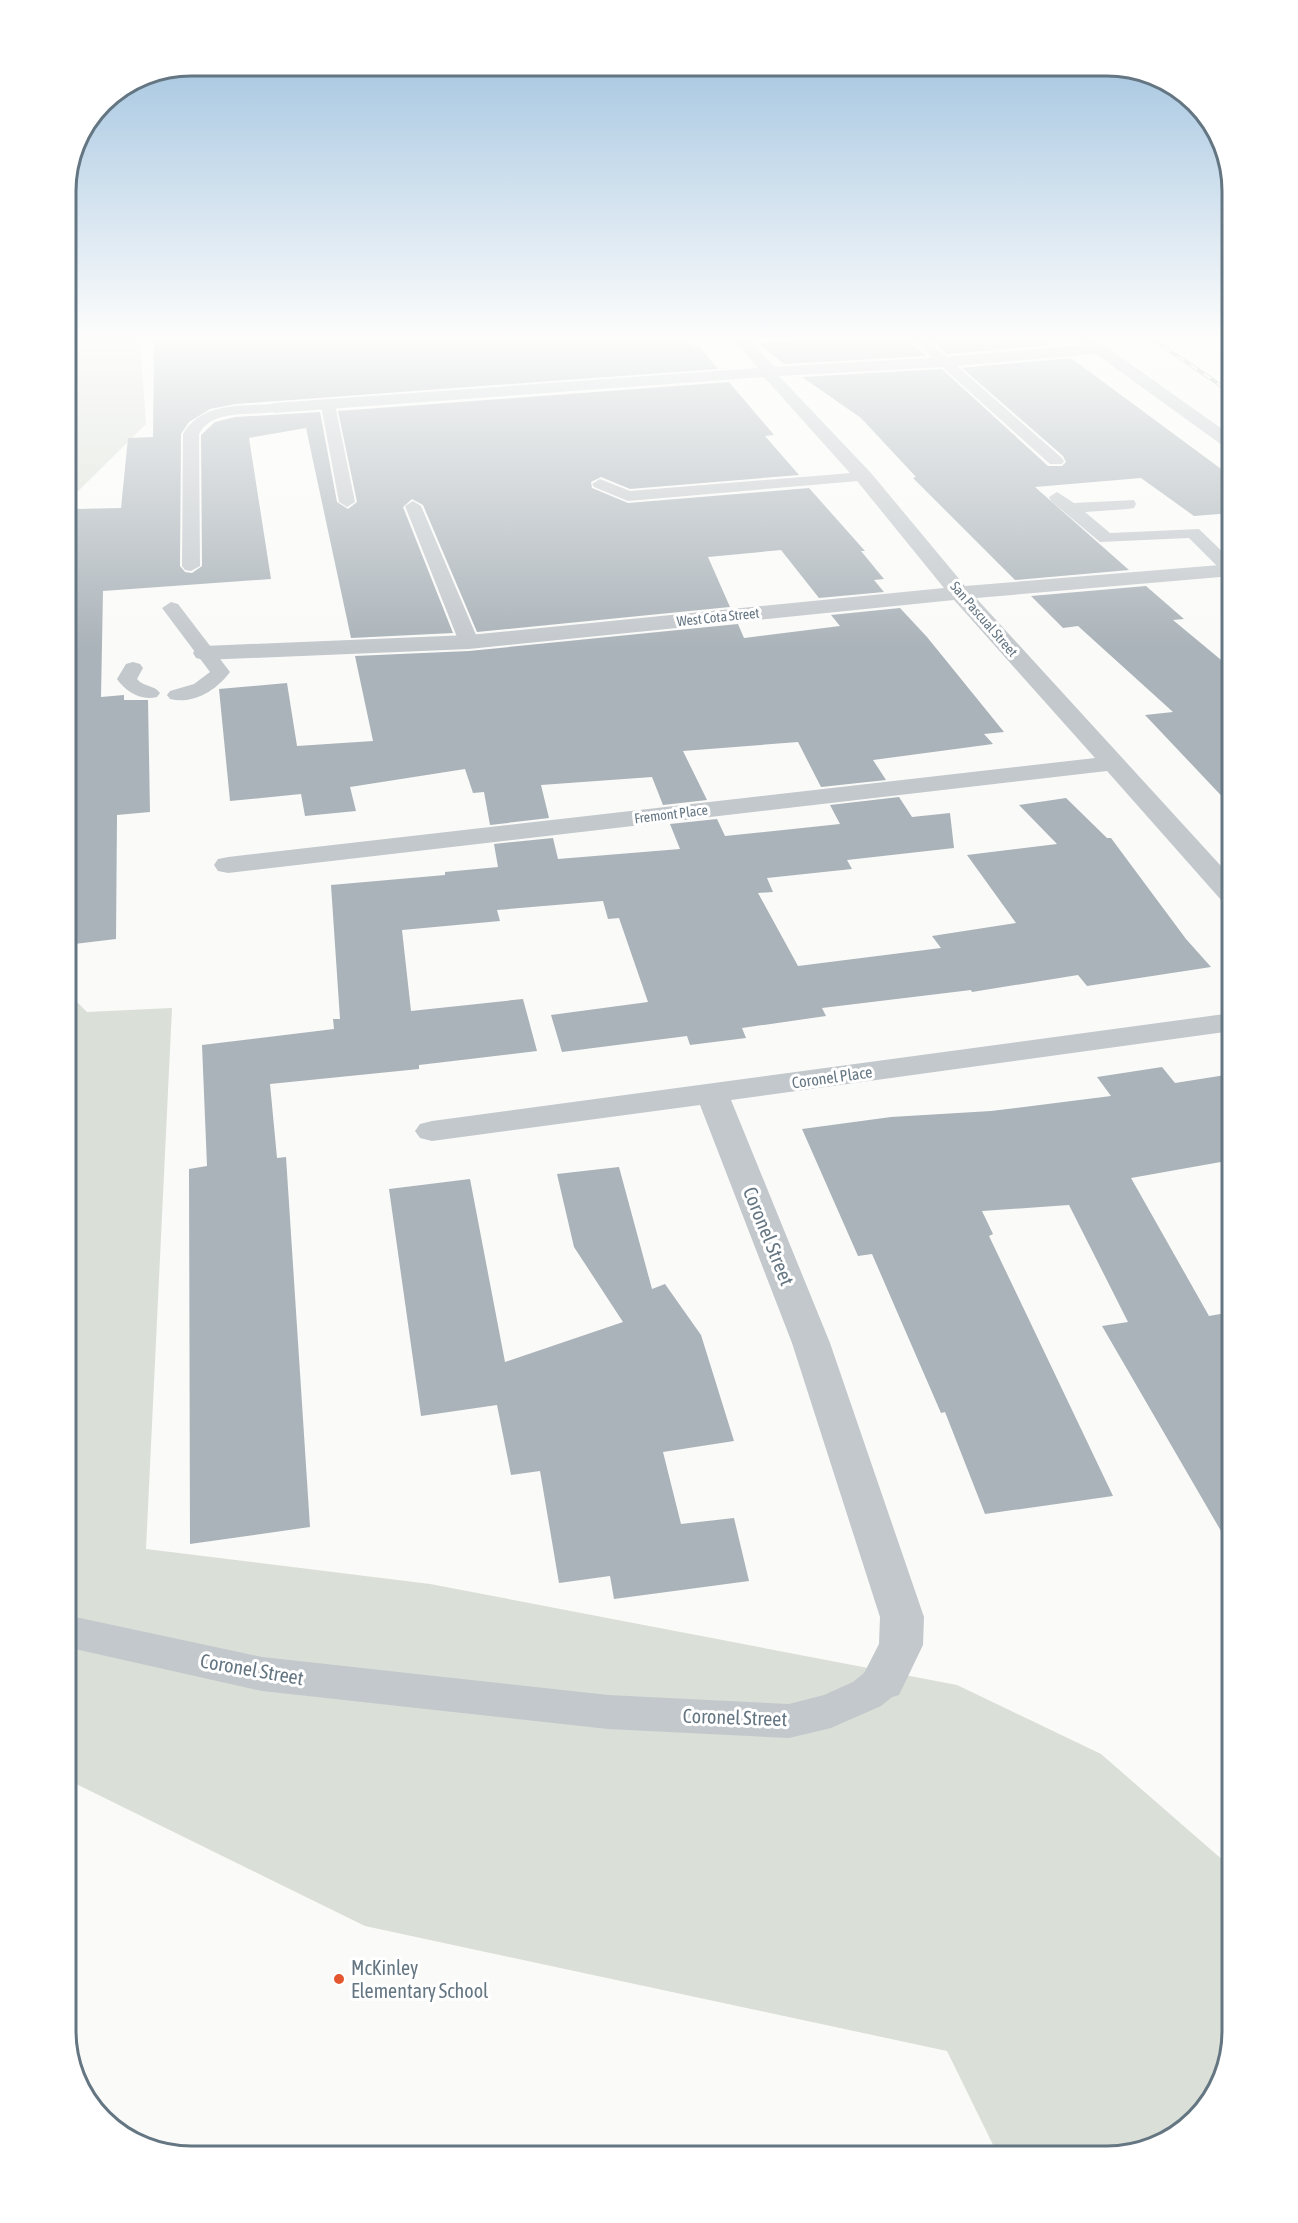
<svg xmlns="http://www.w3.org/2000/svg" width="1298" height="2223" font-family="'Asap Condensed',sans-serif">
<style>
.green{fill:#dadfd7}
.building{fill:#aab3b9}
.lines{fill:none;stroke-linecap:round;stroke-linejoin:round}
.lane{fill:#c3c8cc;fill-rule:evenodd}
.street{fill:#c3c8cc;fill-rule:evenodd}
.rail-casing{stroke:#a2aab0;stroke-width:4}
.rail{stroke:#fff;stroke-width:2;stroke-dasharray:8;stroke-linecap:butt}
.poi-dot{fill:#e4572e;stroke:#fff;stroke-width:2}
.labels{text-anchor:middle;dominant-baseline:central;stroke-width:6;stroke-linejoin:round;paint-order:stroke}
.far-street-label{font-size:14px;fill:#657683;stroke:#fff}
.street-label{font-size:16px;fill:#657683;stroke:#fff}
.near-street-label{font-size:20px;fill:#657683;stroke:#fff}
.near-poi-label{font-size:20px;fill:#657683;stroke:#fff;text-anchor:start}
.rim{fill:none;stroke:#657683;stroke-width:3}
</style>
<rect width="100%" height="100%" fill="#fafaf8"/>
<path class="green" d="M 66,338 L 140,338 L 146,424 L 66,503 Z
M 66,991 L 87,1012 L 172,1008 L 146,1549 L 430,1584 L 957,1685 L 1101,1754 L 1225,1862 L 1232,1871 L 1232,2032 L 1211,2101 L 1162,2144 L 1107,2157 L 999,2157 L 947,2051 L 365,1926 L 66,1779 Z"/>
<path class="building" d="M 154,338 L 685,338 L 694,346 L 699,346 L 718,369 L 236,404 L 210,409 L 189,422 L 181,434 L 180,566 L 185,572 L 192,573 L 202,566 L 201,435 L 215,422 L 235,417 L 320,412 L 337,502 L 348,509 L 357,502 L 338,411 L 729,382 L 774,435 L 765,436 L 799,475 L 630,489 L 601,477 L 591,482 L 592,488 L 628,503 L 809,488 L 865,551 L 861,551 L 884,579 L 874,580 L 884,592 L 819,598 L 781,550 L 708,557 L 730,607 L 477,632 L 423,505 L 412,499 L 403,507 L 453,633 L 351,638 L 306,428 L 249,438 L 271,579 L 103,591 L 101,697 L 124,695 L 124,700 L 148,700 L 150,812 L 117,815 L 116,939 L 66,945 L 66,526 L 75,509 L 121,508 L 128,438 L 153,437 Z
M 793,338 L 908,338 L 926,356 L 784,364 L 757,343 L 797,341 Z
M 928,338 L 1042,338 L 1053,345 L 947,354 Z
M 1071,358 L 1232,477 L 1232,513 L 1194,516 L 1141,478 L 1035,487 L 1129,570 L 1015,580 L 913,478 L 916,477 L 861,418 L 802,377 L 942,369 L 1048,466 L 1062,466 L 1066,462 L 1063,456 L 962,368 Z
M 1146,586 L 1184,619 L 1173,620 L 1232,669 L 1232,807 L 1145,715 L 1173,712 L 1078,626 L 1063,628 L 1031,596 Z
M 900,608 L 927,637 L 1004,732 L 984,734 L 993,744 L 873,760 L 886,780 L 821,787 L 798,742 L 683,751 L 707,800 L 663,805 L 652,777 L 541,785 L 549,818 L 490,825 L 484,792 L 473,793 L 465,769 L 350,787 L 356,811 L 305,816 L 301,794 L 230,801 L 219,689 L 287,683 L 297,746 L 373,741 L 355,656 L 469,651 L 738,624 L 744,638 L 840,626 L 831,615 Z
M 899,797 L 912,817 L 950,813 L 954,848 L 847,860 L 852,869 L 767,878 L 773,892 L 758,893 L 798,966 L 941,948 L 932,936 L 1016,923 L 967,855 L 1057,844 L 1019,805 L 1066,798 L 1107,838 L 1111,838 L 1186,939 L 1211,967 L 1087,986 L 1078,975 L 972,992 L 971,990 L 822,1008 L 826,1016 L 742,1028 L 746,1038 L 690,1045 L 687,1036 L 562,1052 L 551,1015 L 648,1002 L 619,918 L 608,919 L 603,901 L 497,910 L 500,921 L 402,930 L 411,1011 L 523,999 L 537,1051 L 419,1065 L 419,1069 L 270,1084 L 277,1158 L 286,1157 L 310,1527 L 190,1544 L 189,1169 L 207,1166 L 202,1045 L 334,1029 L 333,1019 L 340,1019 L 331,885 L 445,875 L 445,872 L 498,867 L 494,844 L 553,838 L 558,859 L 680,849 L 670,824 L 717,819 L 725,836 L 840,824 L 830,805 Z
M 1162,1067 L 1175,1083 L 1232,1074 L 1232,1160 L 1131,1178 L 1209,1316 L 1232,1312 L 1232,1550 L 1102,1326 L 1128,1322 L 1069,1205 L 982,1211 L 993,1234 L 989,1236 L 1113,1496 L 985,1514 L 945,1412 L 941,1413 L 872,1254 L 858,1256 L 802,1129 L 891,1117 L 991,1111 L 1111,1096 L 1097,1077 Z
M 619,1167 L 652,1289 L 665,1284 L 701,1335 L 734,1441 L 663,1452 L 681,1524 L 734,1518 L 749,1581 L 614,1599 L 610,1576 L 559,1583 L 540,1471 L 511,1475 L 497,1405 L 421,1416 L 389,1189 L 470,1179 L 505,1362 L 623,1322 L 574,1247 L 557,1174 Z"/>
<g class="lines">
<path class="lane" d="M 910,338 L 925,338 L 1062,458 L 1064,461 L 1062,464 L 1050,464 Z
M 328,401 L 335,405 L 355,502 L 347,507 L 339,502 L 321,405 Z
M 274,404 L 279,405 L 281,408 L 279,411 C 254,417 213,407 199,434 L 200,566 L 191,571 L 185,570 L 182,566 L 183,434 C 201,402 242,406 274,404 Z
M 864,472 L 872,477 L 870,480 L 628,501 L 594,487 L 592,484 L 600,479 L 630,491 Z
M 1057,492 L 1074,503 L 1134,500 L 1136,504 L 1134,508 L 1128,509 L 1085,512 L 1110,533 L 1199,529 L 1232,561 L 1232,575 L 1225,574 L 1189,538 L 1100,542 L 1051,501 L 1049,497 Z
M 413,501 L 421,506 L 479,642 L 476,646 L 469,648 L 459,642 L 405,506 Z
M 171,602 L 178,604 L 230,672 C 217,690 193,705 170,699 L 167,695 L 170,691 L 194,684 L 210,672 L 162,608 Z
M 133,662 L 140,664 L 143,668 L 137,679 C 143,687 155,685 160,693 L 157,697 C 141,701 126,692 117,679 L 126,664 Z
M 66,1615 L 262,1657 L 608,1695 L 789,1704 L 824,1695 L 853,1682 L 869,1669 L 883,1664 L 897,1669 L 903,1681 L 897,1693 L 881,1706 L 831,1728 L 789,1738 L 608,1729 L 262,1691 L 66,1647 Z"/>
<path class="street" d="M 733,338 L 750,338 L 774,367 L 944,357 L 1084,345 L 1076,338 L 1094,338 L 1232,436 L 1232,449 L 1226,448 L 1096,354 L 944,367 L 779,376 L 871,473 L 965,586 L 1232,564 L 1232,576 L 976,598 L 1232,878 L 1232,903 L 1222,901 L 1107,771 L 228,873 L 218,871 L 214,865 L 218,859 L 228,857 L 1095,758 L 954,600 L 469,649 L 204,660 L 196,658 L 193,653 L 196,648 L 204,646 L 469,635 L 944,588 L 857,481 L 764,377 L 274,413 L 265,408 L 274,403 L 758,368 Z
M 1232,1013 L 1232,1031 L 731,1100 L 830,1343 L 924,1617 L 923,1645 L 899,1695 L 883,1700 L 867,1695 L 860,1681 L 879,1644 L 880,1617 L 792,1343 L 700,1105 L 432,1141 L 420,1138 L 415,1131 L 420,1124 L 432,1121 Z"/>
<defs>
<path id="rail" d="M 1151,338 L 1232,393"/>
</defs>
<use href="#rail" class="rail-casing"/>
<use href="#rail" class="rail"/>
</g>
<linearGradient id="sky" x2="0" y2="1"><stop stop-color="#96bcdc"/><stop offset="0.52" stop-color="#fdfdfc"/><stop offset="1" stop-color="#fdfdfc" stop-opacity="0"/></linearGradient>
<rect width="1298" height="649" fill="url(#sky)"/>
<circle class="poi-dot" cx="339" cy="1979" r="6"/>
<g class="labels">
<g class="far-street-label">
<text transform="translate(718 617) rotate(-6)">West Cota Street</text>
<text transform="translate(984 619) rotate(49)">San Pascual Street</text>
<text transform="translate(671 814) rotate(-7)">Fremont Place</text>
</g>
<g class="street-label">
<text transform="translate(832 1077) rotate(-8)">Coronel Place</text>
</g>
<g class="near-street-label">
<text transform="translate(769 1236) rotate(68)">Coronel Street</text>
<text transform="translate(252 1669) rotate(10)">Coronel Street</text>
<text transform="translate(735 1717) rotate(2)">Coronel Street</text>
</g>
<g class="near-poi-label">
<text x="351" y="1967">McKinley<tspan x="351" dy="23">Elementary School</tspan></text>
</g>
</g>
<path d="M0 0H1298V2223H0ZM191 76H1107A115 115 0 0 1 1222 191V2031A115 115 0 0 1 1107 2146H191A115 115 0 0 1 76 2031V191A115 115 0 0 1 191 76Z" fill="#fff" fill-rule="evenodd"/>
<path class="rim" d="M191 76H1107A115 115 0 0 1 1222 191V2031A115 115 0 0 1 1107 2146H191A115 115 0 0 1 76 2031V191A115 115 0 0 1 191 76Z"/>
</svg>
